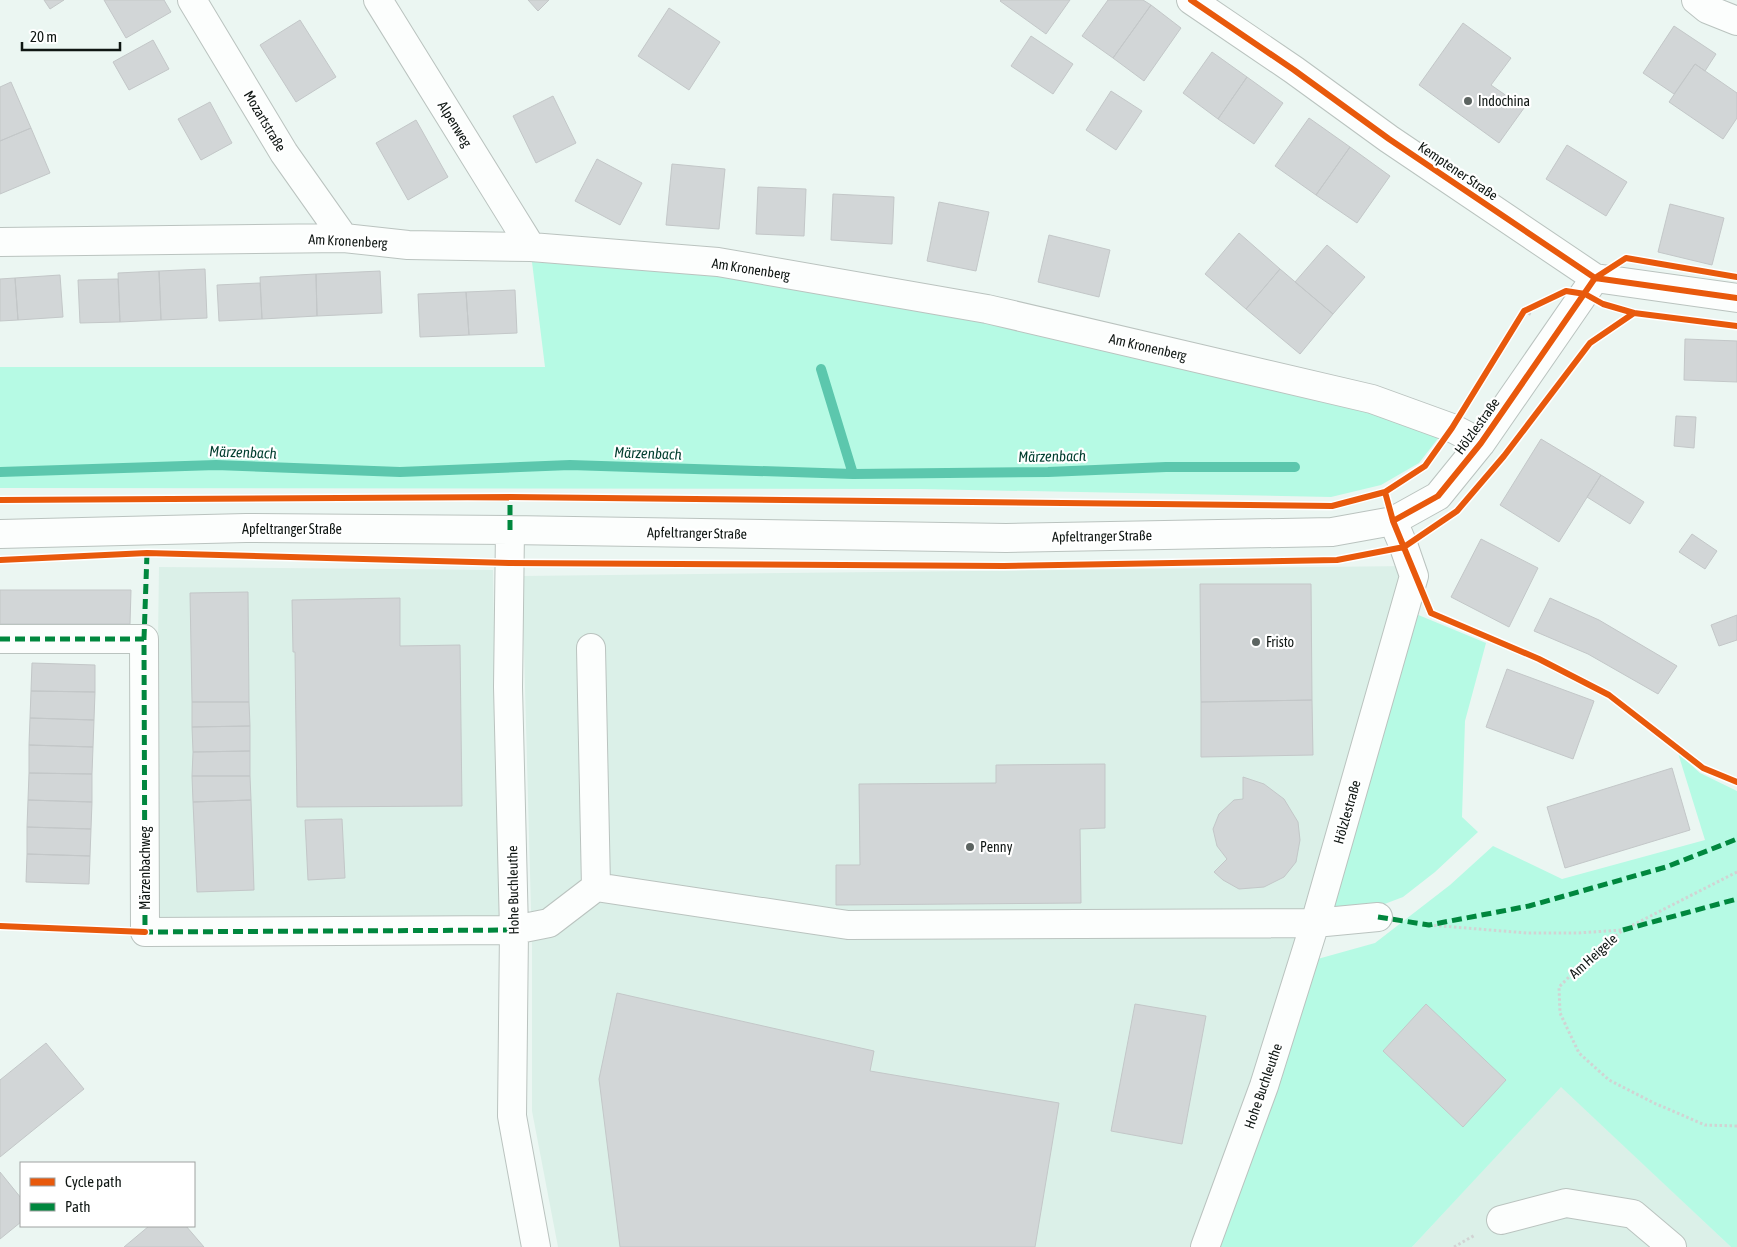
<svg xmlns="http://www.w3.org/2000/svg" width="1737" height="1247" font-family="'Asap Condensed',sans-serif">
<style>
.built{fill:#dbf0e8}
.green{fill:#b6fae4}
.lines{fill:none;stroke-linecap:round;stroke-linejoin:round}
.stream{stroke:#5cc7ad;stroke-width:10}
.building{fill:#d2d6d7;stroke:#c3c7c8}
.minor-casing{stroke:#bac3bf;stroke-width:30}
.major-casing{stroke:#bac3bf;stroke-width:30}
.path{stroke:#d1d3d3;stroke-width:3;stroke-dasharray:2.5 2.5;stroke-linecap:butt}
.minor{stroke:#fcfefd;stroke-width:28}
.major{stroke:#fcfefd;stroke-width:28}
.quiet{stroke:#00873e;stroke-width:5;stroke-dasharray:10 5;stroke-linecap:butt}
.cycleway-casing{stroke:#fff;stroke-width:9}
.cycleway{stroke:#e8590c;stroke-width:6}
.poi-dot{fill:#5c6461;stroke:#fff;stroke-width:2}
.labels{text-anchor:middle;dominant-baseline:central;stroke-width:4.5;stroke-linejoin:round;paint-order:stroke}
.poi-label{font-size:14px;fill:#0f1613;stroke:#fff;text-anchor:start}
.street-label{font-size:14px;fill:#0f1613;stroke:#fff}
.water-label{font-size:15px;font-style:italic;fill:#003d2e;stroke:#fff}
</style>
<rect width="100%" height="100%" fill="#ebf6f2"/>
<path class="built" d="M 1410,566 L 1310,920 L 1199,1247 L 558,1247 L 532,1111 L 532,947 L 522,576 Z
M 159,567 L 493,570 L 499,922 L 154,925 Z
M 1561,1086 L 1731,1247 L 1412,1247 Z"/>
<path class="green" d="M 532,262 L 711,274 L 984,320 L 1310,393 L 1443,432 L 1419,463 L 1381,485 L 1331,497 L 920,489 L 0,488 L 0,367 L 545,367 Z
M 1416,614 L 1486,643 L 1465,721 L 1462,817 L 1478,832 L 1435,872 L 1403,897 L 1374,908 L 1345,913 L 1327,907 Z
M 1678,753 L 1700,773 L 1737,791 L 1737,1247 L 1731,1247 L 1561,1087 L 1412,1247 L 1214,1247 L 1314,960 L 1375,943 L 1450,885 L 1493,846 L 1562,879 L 1705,840 Z"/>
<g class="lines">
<path class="stream" d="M 821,369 L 853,474
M 0,472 L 216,465 L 400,472 L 570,465 L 853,474 L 1048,472 L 1166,467 L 1295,467"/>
</g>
<path class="building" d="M 44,0 L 64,0 L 50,9 Z
M 104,0 L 164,0 L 171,12 L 126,38 Z
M 528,0 L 549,0 L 538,11 Z
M 1001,0 L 1070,0 L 1046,34 L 1000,1 Z
M 1108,0 L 1143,0 L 1151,5 L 1113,58 L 1082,36 Z
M 1151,5 L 1181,28 L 1144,81 L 1113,58 Z
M 669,8 L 720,42 L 689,90 L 638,56 Z
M 300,20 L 336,77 L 296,102 L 260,45 Z
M 1463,23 L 1511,58 L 1491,85 L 1524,108 L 1499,143 L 1419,85 Z
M 1674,26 L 1716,54 L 1705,71 L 1695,64 L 1674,94 L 1643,73 Z
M 1031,36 L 1073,64 L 1053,94 L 1011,66 Z
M 153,40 L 169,69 L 129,90 L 113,62 Z
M 1212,52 L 1247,77 L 1218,119 L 1183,93 Z
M 1695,64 L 1737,93 L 1737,118 L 1723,139 L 1669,102 Z
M 1247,77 L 1283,103 L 1254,144 L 1218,119 Z
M 11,82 L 31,128 L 0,141 L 0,87 Z
M 1111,91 L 1142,111 L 1116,150 L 1086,130 Z
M 553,96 L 576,143 L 536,163 L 513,116 Z
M 210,102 L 232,143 L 201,160 L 178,119 Z
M 1309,118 L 1350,147 L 1316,195 L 1275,166 Z
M 416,120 L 448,177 L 408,200 L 376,143 Z
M 31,128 L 50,173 L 0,194 L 0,141 Z
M 1567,145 L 1627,182 L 1606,216 L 1546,179 Z
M 1350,147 L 1390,176 L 1357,223 L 1316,195 Z
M 597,159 L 642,183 L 620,225 L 575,201 Z
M 672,164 L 725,169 L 719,229 L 666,225 Z
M 758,187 L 806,189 L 804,236 L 756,234 Z
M 833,194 L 894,197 L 892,244 L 831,240 Z
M 939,202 L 989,212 L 976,271 L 927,261 Z
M 1670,204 L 1724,218 L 1712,265 L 1658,252 Z
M 1239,233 L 1280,269 L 1246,309 L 1205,274 Z
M 1049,235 L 1110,250 L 1099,297 L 1038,282 Z
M 1327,245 L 1365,277 L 1333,314 L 1295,282 Z
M 205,269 L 207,318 L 161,320 L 159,271 Z
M 1280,269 L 1333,314 L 1300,354 L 1246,309 Z
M 159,271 L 161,320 L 120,322 L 118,273 Z
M 380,271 L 382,313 L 317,316 L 316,274 Z
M 316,274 L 317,316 L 262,319 L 260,277 Z
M 60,275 L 63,317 L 18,320 L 15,278 Z
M 15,278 L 18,320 L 0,321 L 0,279 Z
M 118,279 L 120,322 L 80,323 L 78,280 Z
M 260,283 L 262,319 L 219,321 L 217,285 Z
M 515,290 L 517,333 L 469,335 L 466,292 Z
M 466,292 L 469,335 L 420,337 L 418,294 Z
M 1685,339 L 1737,341 L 1737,382 L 1684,380 Z
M 1676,416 L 1696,417 L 1694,448 L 1674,446 Z
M 1541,439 L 1601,475 L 1559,542 L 1500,505 Z
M 1601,475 L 1644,502 L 1630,524 L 1587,497 Z
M 1692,534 L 1717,551 L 1705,569 L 1679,552 Z
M 1481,539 L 1538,568 L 1509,627 L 1451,597 Z
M 1200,584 L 1311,584 L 1312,700 L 1201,702 Z
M 0,590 L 131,590 L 130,624 L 0,624 Z
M 248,592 L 249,702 L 192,702 L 190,593 Z
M 400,598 L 400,646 L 460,645 L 462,806 L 297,807 L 295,652 L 293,652 L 292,600 Z
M 1550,598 L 1599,620 L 1677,666 L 1658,694 L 1588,654 L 1534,631 Z
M 1737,615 L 1737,640 L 1719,646 L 1711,625 Z
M 32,663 L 95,665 L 95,692 L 31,691 Z
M 1507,669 L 1594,701 L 1573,759 L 1486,727 Z
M 31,691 L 95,692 L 94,720 L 30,718 Z
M 1312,700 L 1313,755 L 1201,757 L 1201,702 Z
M 192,702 L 249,702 L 250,726 L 192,727 Z
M 30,718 L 94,720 L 93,747 L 29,745 Z
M 250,726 L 250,751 L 193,752 L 192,727 Z
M 29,745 L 93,747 L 92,774 L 29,773 Z
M 250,751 L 250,776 L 192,776 L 193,752 Z
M 1105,764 L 1105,828 L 1080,829 L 1081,903 L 836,905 L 836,865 L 860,865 L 859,784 L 996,783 L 996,765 Z
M 1672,768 L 1690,830 L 1565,868 L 1547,807 Z
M 29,773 L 92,774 L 92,802 L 28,800 Z
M 192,776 L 250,776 L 251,800 L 193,802 Z
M 1243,777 L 1264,784 L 1284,799 L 1298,822 L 1300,840 L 1296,862 L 1284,877 L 1264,887 L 1239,889 L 1223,880 L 1214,872 L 1227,859 L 1217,846 L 1213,829 L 1219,814 L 1234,800 L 1243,799 Z
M 28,800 L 92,802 L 91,829 L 27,827 Z
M 251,800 L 254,890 L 197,892 L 193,802 Z
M 342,819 L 345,878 L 308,880 L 305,820 Z
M 27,827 L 91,829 L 90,856 L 27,854 Z
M 27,854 L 90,856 L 89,884 L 26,882 Z
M 617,993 L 874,1051 L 870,1071 L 1059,1103 L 1035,1247 L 620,1247 L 599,1079 Z
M 1135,1004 L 1206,1016 L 1182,1144 L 1111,1131 Z
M 1426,1004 L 1506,1080 L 1463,1127 L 1383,1051 Z
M 46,1043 L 84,1089 L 0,1157 L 0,1080 Z
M 0,1172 L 21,1198 L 21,1222 L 0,1239 Z
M 149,1226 L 186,1226 L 204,1247 L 124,1247 Z"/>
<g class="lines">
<defs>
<path id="minor" d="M 192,0 L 284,153 L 344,238
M 378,0 L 531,247
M 1696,0 L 1707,9 L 1737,21
M 0,242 L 344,238 L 408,245 L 531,247 L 718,262 L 987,309 L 1372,399 L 1452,428 L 1481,443
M 510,530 L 508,687 L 514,930 L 512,1116 L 536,1247
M 0,534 L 246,528 L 510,530 L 1006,538 L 1332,532 L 1393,521 L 1438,496 L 1481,443 L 1595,278
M 0,639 L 144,639 L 145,932 L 514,930 L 549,923 L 596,887 L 848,925 L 1315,923 L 1378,917
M 591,648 L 596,887
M 1501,1220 L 1566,1203 L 1633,1214 L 1672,1247
M 1205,1247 L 1264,1086 L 1315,923 L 1414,576 L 1404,547 L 1393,521"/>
<path id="major" d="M 1191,0 L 1294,70 L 1389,139 L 1595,278 L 1737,298"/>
</defs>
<use href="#minor" class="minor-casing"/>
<use href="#major" class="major-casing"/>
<path class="path" d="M 1524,311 L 1532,315
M 1737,872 L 1623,930 L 1586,960 L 1559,987 L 1560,1013 L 1579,1053 L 1609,1080 L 1654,1103 L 1705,1125 L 1737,1126
M 1429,925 L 1527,933 L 1578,933 L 1622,930
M 1454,1247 L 1475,1235"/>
<use href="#minor" class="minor"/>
<use href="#major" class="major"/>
<path class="quiet" d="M 510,530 L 510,497
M 0,639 L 144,639 L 145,932 L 514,930
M 144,639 L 147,553
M 1378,917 L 1429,925 L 1529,906 L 1666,867 L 1737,839
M 1623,930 L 1737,899"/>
<defs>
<path id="cycleway" d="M 1191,0 L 1294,70 L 1389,139 L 1595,278 L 1737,298
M 1385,492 L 1393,521 L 1431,613 L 1539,659 L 1609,695 L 1703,768 L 1737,782
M 0,500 L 510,497 L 1332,506 L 1385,492 L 1425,466 L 1452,428 L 1524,311 L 1566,291 L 1585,294 L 1603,304 L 1634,313
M 1393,521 L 1438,496 L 1481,443 L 1595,278 L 1626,258 L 1737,277
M 0,560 L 147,553 L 509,563 L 1004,566 L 1337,560 L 1404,547 L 1457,511 L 1504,456 L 1590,343 L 1634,313 L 1737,326
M 0,926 L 145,932"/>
</defs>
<use href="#cycleway" class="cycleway-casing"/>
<use href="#cycleway" class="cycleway"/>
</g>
<g class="poi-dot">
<circle cx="1468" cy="101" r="5"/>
<circle cx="1256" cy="642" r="5"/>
<circle cx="970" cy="847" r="5"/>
</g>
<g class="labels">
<g class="poi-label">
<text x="1478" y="101">Indochina</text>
<text x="1266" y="642">Fristo</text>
<text x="980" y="847">Penny</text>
</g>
<g class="street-label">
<text transform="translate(265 121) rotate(59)">Mozartstraße</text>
<text transform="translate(455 124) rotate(58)">Alpenweg</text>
<text transform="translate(1458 171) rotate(34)">Kemptener Straße</text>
<text transform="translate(348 241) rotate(3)">Am Kronenberg</text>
<text transform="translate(751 269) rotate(9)">Am Kronenberg</text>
<text transform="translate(1148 347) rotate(13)">Am Kronenberg</text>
<text transform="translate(1477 426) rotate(-54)">Hölzlestraße</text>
<text x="292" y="529">Apfeltranger Straße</text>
<text transform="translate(697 533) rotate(1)">Apfeltranger Straße</text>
<text transform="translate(1102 536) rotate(-1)">Apfeltranger Straße</text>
<text transform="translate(1347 812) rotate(-74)">Hölzlestraße</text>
<text transform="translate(145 868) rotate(-90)">Märzenbachweg</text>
<text transform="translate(513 890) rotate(-91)">Hohe Buchleuthe</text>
<text transform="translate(1593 956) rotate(-42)">Am Heigele</text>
<text transform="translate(1263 1086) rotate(-71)">Hohe Buchleuthe</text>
</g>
<g class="water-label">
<text transform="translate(243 452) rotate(2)">Märzenbach</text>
<text transform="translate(648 453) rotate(2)">Märzenbach</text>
<text transform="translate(1052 456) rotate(-1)">Märzenbach</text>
</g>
</g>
<rect x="20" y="1162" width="175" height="65" fill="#ffffff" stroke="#9fa2a1"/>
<rect x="30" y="1178" width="25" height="8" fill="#e8590c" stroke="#9fa2a1"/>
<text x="65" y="1187" font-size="15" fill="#0f1613">Cycle path</text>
<rect x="30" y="1203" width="25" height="8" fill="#00873e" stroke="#9fa2a1"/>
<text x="65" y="1212" font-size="15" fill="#0f1613">Path</text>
<path d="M22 42v8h98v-8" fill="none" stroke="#0f1613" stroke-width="2.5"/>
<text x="30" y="42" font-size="15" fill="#0f1613" stroke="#ffffff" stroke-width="4" paint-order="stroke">20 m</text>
</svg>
